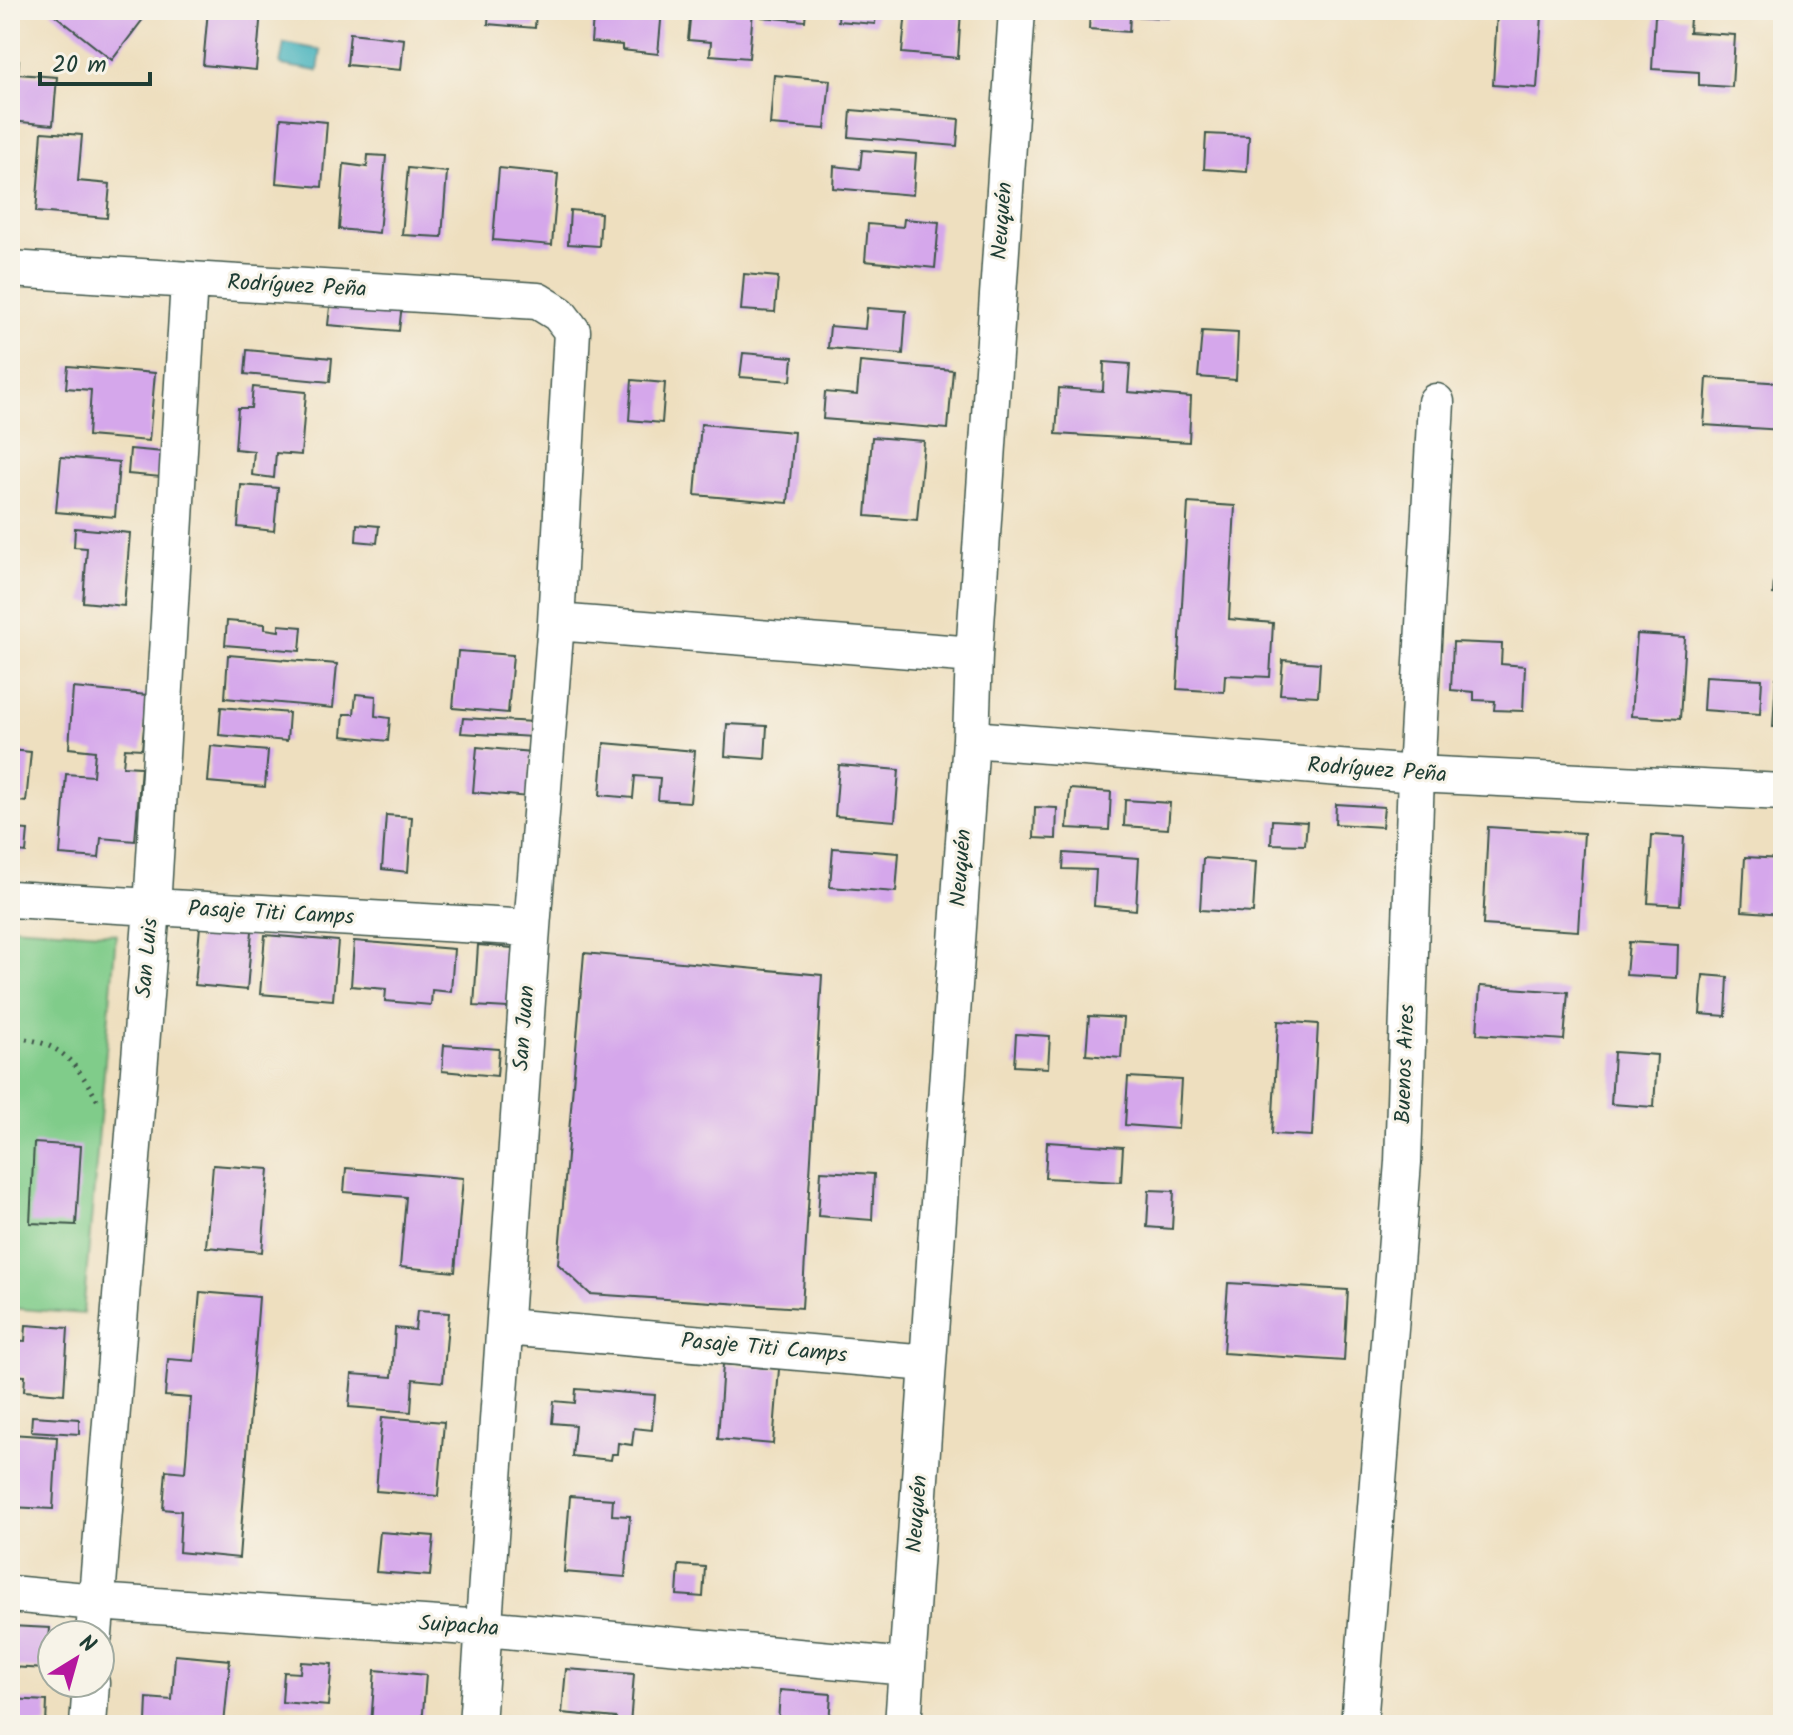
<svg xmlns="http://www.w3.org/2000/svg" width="1793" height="1735" font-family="Kalam,sans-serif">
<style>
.green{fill:#80cc8a;stroke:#50845f;stroke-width:2}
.water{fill:#40b0bb;stroke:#307678;stroke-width:2}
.building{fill:#d5a7eb}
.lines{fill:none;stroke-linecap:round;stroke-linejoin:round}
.minor-casing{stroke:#3e5549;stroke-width:39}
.path{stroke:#3e5549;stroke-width:5;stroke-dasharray:2 6;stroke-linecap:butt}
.minor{stroke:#fff;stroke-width:36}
.labels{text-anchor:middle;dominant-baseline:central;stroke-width:6;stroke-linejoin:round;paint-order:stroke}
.street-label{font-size:22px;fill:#1f3d34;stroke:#f7f3e8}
</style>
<rect width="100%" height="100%" fill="#f7f3e8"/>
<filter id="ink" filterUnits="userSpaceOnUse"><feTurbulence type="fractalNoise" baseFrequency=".0125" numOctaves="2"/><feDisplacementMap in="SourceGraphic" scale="16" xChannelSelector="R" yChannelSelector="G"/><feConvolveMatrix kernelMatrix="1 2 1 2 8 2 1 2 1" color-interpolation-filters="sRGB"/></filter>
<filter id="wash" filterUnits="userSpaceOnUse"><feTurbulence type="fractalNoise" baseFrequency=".006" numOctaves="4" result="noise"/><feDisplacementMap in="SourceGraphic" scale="32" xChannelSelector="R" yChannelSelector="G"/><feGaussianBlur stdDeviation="1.8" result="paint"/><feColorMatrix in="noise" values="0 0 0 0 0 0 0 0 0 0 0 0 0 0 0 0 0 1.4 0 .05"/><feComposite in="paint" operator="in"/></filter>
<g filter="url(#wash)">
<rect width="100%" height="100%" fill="#eedfbf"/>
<path class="green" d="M 10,927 L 116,934 L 83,1314 L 10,1308 Z"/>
<path class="water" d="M 284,43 L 321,50 L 318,71 L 280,65 Z"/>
<g id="blocks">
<path class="building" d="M 52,10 L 150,10 L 112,60 L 51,12 Z
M 208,10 L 261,10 L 256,70 L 203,65 Z
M 489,10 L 536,10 L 535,28 L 488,24 Z
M 561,10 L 662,10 L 658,54 L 622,50 L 622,45 L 591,42 L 593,17 L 560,14 Z
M 691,10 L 753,10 L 749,58 L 710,55 L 711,42 L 688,40 Z
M 763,10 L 806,10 L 805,21 L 762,17 Z
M 839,10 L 876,10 L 875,24 L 838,21 Z
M 906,10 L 961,10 L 958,58 L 902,53 Z
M 1090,10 L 1169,10 L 1168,18 L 1130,16 L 1129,32 L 1089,29 Z
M 1497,12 L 1542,15 L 1537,88 L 1493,85 Z
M 1655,16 L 1690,18 L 1689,32 L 1735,35 L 1732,87 L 1699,85 L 1699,72 L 1652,69 Z
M 350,33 L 404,39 L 401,70 L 347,65 Z
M 10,60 L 19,61 L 18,74 L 57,77 L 53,125 L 10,121 Z
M 774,75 L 830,80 L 825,129 L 770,125 Z
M 851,110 L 959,119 L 957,146 L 849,137 Z
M 281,118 L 327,122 L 322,187 L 276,183 Z
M 42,132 L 82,135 L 78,181 L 110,184 L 107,218 L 36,212 Z
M 1206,134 L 1249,136 L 1247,172 L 1204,169 Z
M 862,150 L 916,154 L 913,195 L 833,188 L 834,166 L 860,169 Z
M 368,155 L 386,156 L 379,233 L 339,229 L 344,164 L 367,167 Z
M 408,168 L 447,172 L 442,237 L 402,235 Z
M 499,168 L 558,174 L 552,245 L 493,240 Z
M 570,210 L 601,213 L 599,246 L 568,244 Z
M 904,219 L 939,222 L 935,268 L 865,261 L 868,224 L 903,227 Z
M 744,274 L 778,277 L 775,312 L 741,310 Z
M 331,298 L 402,304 L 399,331 L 328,325 Z
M 867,308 L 906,311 L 903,354 L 828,348 L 830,326 L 865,329 Z
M 1202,331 L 1238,333 L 1236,380 L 1198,377 Z
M 247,350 L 332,358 L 330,382 L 245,374 Z
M 743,353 L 793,357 L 791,381 L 740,377 Z
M 860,362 L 953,370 L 948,429 L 823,419 L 825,392 L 857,395 Z
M 1104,362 L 1130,364 L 1128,392 L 1191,397 L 1189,442 L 1056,434 L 1059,388 L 1103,391 Z
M 68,366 L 155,373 L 149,441 L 88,436 L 91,390 L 66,388 Z
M 1707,378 L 1783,383 L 1783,430 L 1704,425 Z
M 632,380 L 665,383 L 662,423 L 629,420 Z
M 253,387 L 306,392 L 301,455 L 276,453 L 274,478 L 252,475 L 254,451 L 235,449 L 238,408 L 251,408 Z
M 701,424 L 794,432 L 788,503 L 695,495 Z
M 872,437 L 924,441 L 917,520 L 866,516 Z
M 130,449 L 163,452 L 161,477 L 128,474 Z
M 61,457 L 119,462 L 115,517 L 56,512 Z
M 241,485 L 278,488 L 274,531 L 238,527 Z
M 1188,503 L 1235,506 L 1229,619 L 1273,623 L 1270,677 L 1225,675 L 1224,692 L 1177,689 Z
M 357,524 L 379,526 L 377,543 L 356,541 Z
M 75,528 L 130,533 L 124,606 L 83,602 L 87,548 L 74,547 Z
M 1776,555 L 1783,556 L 1783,595 L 1773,594 Z
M 227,621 L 265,624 L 265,629 L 279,631 L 279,625 L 302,627 L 300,651 L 225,645 Z
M 1637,634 L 1685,637 L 1680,719 L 1631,716 Z
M 1453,642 L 1502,644 L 1501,664 L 1525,666 L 1523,711 L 1494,710 L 1495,701 L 1474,700 L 1474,692 L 1451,690 Z
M 458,651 L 513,655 L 508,713 L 453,708 Z
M 228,655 L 337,664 L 333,708 L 225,698 Z
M 1283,660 L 1320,663 L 1318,696 L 1280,694 Z
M 1705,676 L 1762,679 L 1760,714 L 1703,710 Z
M 1776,678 L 1783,679 L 1783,727 L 1773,727 Z
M 73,688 L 147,695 L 142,749 L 125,748 L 123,766 L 141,767 L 135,841 L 101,838 L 99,858 L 60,855 L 66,774 L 93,776 L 95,751 L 69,748 Z
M 356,694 L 376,696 L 375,716 L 390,718 L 388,741 L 342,736 L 344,714 L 354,714 Z
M 221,707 L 289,713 L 287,741 L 219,735 Z
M 463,718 L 534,722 L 533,737 L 461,733 Z
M 727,724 L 767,726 L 765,759 L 725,756 Z
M 604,743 L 695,751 L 690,802 L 658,800 L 660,778 L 635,776 L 633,798 L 600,795 Z
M 211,746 L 268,751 L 265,787 L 208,782 Z
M 477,747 L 531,752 L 528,797 L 473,792 Z
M 10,750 L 31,752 L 26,802 L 10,800 Z
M 839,765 L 899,770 L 895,821 L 835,816 Z
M 1070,789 L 1111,792 L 1109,830 L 1067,828 Z
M 1125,800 L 1170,803 L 1168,829 L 1124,826 Z
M 1336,804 L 1384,807 L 1382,827 L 1335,824 Z
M 1035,807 L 1057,808 L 1056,839 L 1034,838 Z
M 386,815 L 412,817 L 408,872 L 382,869 Z
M 1272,820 L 1307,822 L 1305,845 L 1271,844 Z
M 1488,827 L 1584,833 L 1578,931 L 1483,925 Z
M 14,829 L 28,830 L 26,853 L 10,851 Z
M 1652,835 L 1684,837 L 1680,905 L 1648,903 Z
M 833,848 L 899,853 L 896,892 L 830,887 Z
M 1064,853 L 1139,858 L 1136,910 L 1094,906 L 1096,870 L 1063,869 Z
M 1745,857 L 1783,859 L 1783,914 L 1742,911 Z
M 1203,858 L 1256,862 L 1253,913 L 1200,910 Z
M 200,926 L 252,931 L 247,990 L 195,985 Z
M 265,935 L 338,941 L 333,1000 L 260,994 Z
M 354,941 L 454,949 L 451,992 L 432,990 L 431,1005 L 385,1001 L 386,989 L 351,986 Z
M 1629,942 L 1678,945 L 1677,978 L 1626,975 Z
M 478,945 L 513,948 L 508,1008 L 474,1006 Z
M 584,953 L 822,975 L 802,1308 L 590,1294 L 558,1264 Z
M 1703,975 L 1728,977 L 1726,1016 L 1700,1014 Z
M 1480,986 L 1568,992 L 1564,1040 L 1477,1034 Z
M 1089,1016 L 1124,1018 L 1121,1058 L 1086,1055 Z
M 1278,1021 L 1318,1024 L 1312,1136 L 1272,1134 Z
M 1016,1034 L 1050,1036 L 1048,1068 L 1014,1066 Z
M 444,1045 L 499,1049 L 497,1076 L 442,1071 Z
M 1614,1052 L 1657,1055 L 1654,1107 L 1611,1104 Z
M 1128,1077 L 1181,1080 L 1178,1129 L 1125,1125 Z
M 1047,1142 L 1123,1147 L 1121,1182 L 1045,1178 Z
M 34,1143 L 81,1146 L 76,1225 L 30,1223 Z
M 213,1165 L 269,1169 L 262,1252 L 206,1247 Z
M 346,1168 L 463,1178 L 455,1272 L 400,1267 L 406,1197 L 344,1192 Z
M 821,1171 L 874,1174 L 872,1220 L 818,1216 Z
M 1149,1190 L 1174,1191 L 1172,1229 L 1147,1227 Z
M 1228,1283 L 1348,1290 L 1344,1361 L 1223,1353 Z
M 200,1292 L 259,1297 L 239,1558 L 179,1552 L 181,1511 L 163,1509 L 166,1470 L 185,1472 L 191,1398 L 165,1396 L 168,1359 L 194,1361 Z
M 417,1311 L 449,1313 L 443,1382 L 413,1379 L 411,1412 L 349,1407 L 352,1374 L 392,1377 L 395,1328 L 415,1330 Z
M 26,1325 L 68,1328 L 64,1394 L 24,1391 L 25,1376 L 10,1375 L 10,1340 L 25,1341 Z
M 723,1364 L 779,1369 L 773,1444 L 718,1439 Z
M 576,1389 L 655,1395 L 652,1430 L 634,1428 L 632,1445 L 618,1443 L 617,1454 L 612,1454 L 611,1460 L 572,1456 L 575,1425 L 552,1423 L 554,1401 L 575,1403 Z
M 32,1416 L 79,1419 L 79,1434 L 31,1431 Z
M 382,1417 L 444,1422 L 438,1496 L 376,1491 Z
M 10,1434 L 57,1437 L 53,1509 L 10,1507 Z
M 570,1496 L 613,1499 L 612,1515 L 630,1516 L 625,1577 L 564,1572 Z
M 380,1532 L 434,1536 L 430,1576 L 376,1572 Z
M 679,1565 L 705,1567 L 703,1597 L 677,1595 Z
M 10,1626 L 50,1628 L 47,1669 L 10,1667 Z
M 175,1655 L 230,1660 L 224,1725 L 174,1725 L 146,1722 L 147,1698 L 172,1700 Z
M 301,1662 L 332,1664 L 328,1706 L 282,1702 L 284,1672 L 300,1673 Z
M 566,1669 L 634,1674 L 630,1725 L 615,1725 L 616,1718 L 562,1713 Z
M 375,1670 L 426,1675 L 422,1725 L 371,1725 Z
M 780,1690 L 831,1694 L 829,1725 L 778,1725 Z
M 10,1699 L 47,1701 L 46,1725 L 10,1725 Z"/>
</g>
</g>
<g filter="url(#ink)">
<use href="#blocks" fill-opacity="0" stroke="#3e5549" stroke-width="2"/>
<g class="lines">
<defs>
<path id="minor" d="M 10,269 L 538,301 L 559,314 L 572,331 L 556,622 L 532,928 L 477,1725
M 556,622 L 974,655
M 971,739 L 1416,774 L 1783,792
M 10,899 L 532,928
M 505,1327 L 928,1363
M 10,1594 L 96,1602 L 484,1628 L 907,1667
M 94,1635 L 152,908 L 189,281
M 88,1725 L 91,1683
M 903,1725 L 971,739 L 974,655 L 1017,10
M 1359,1725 L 1403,1162 L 1416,774 L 1436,402"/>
</defs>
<use href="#minor" class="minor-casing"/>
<path class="path" d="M 10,1037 C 61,1041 75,1061 99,1103"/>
<use href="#minor" class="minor"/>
</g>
</g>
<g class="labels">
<g class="street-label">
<text transform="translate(1003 221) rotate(-86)">Neuquén</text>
<text transform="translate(297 287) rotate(3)">Rodríguez Peña</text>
<text transform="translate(1377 771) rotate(4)">Rodríguez Peña</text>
<text transform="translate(962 868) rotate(-86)">Neuquén</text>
<text transform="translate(271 914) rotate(3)">Pasaje Titi Camps</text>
<text transform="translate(148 958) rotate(-85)">San Luis</text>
<text transform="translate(525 1028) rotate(-86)">San Juan</text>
<text transform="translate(1406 1064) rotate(-88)">Buenos Aires</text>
<text transform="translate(764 1349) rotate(5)">Pasaje Titi Camps</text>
<text transform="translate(918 1514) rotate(-86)">Neuquén</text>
<text transform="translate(459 1627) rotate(4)">Suipacha</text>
</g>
</g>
<rect width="1793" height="1735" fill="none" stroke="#f7f3e8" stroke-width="40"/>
<g transform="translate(76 1659) rotate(37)"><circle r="38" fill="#f7f3e8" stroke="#a1aaa0" stroke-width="2"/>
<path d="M0-6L14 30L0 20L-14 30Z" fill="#b5179e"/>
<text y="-12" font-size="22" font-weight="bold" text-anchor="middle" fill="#1f3d34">N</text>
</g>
<path d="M40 72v12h110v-12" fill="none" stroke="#1f3d34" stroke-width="4"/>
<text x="52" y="72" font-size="24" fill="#1f3d34" stroke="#f7f3e8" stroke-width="6" paint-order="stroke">20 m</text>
</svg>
